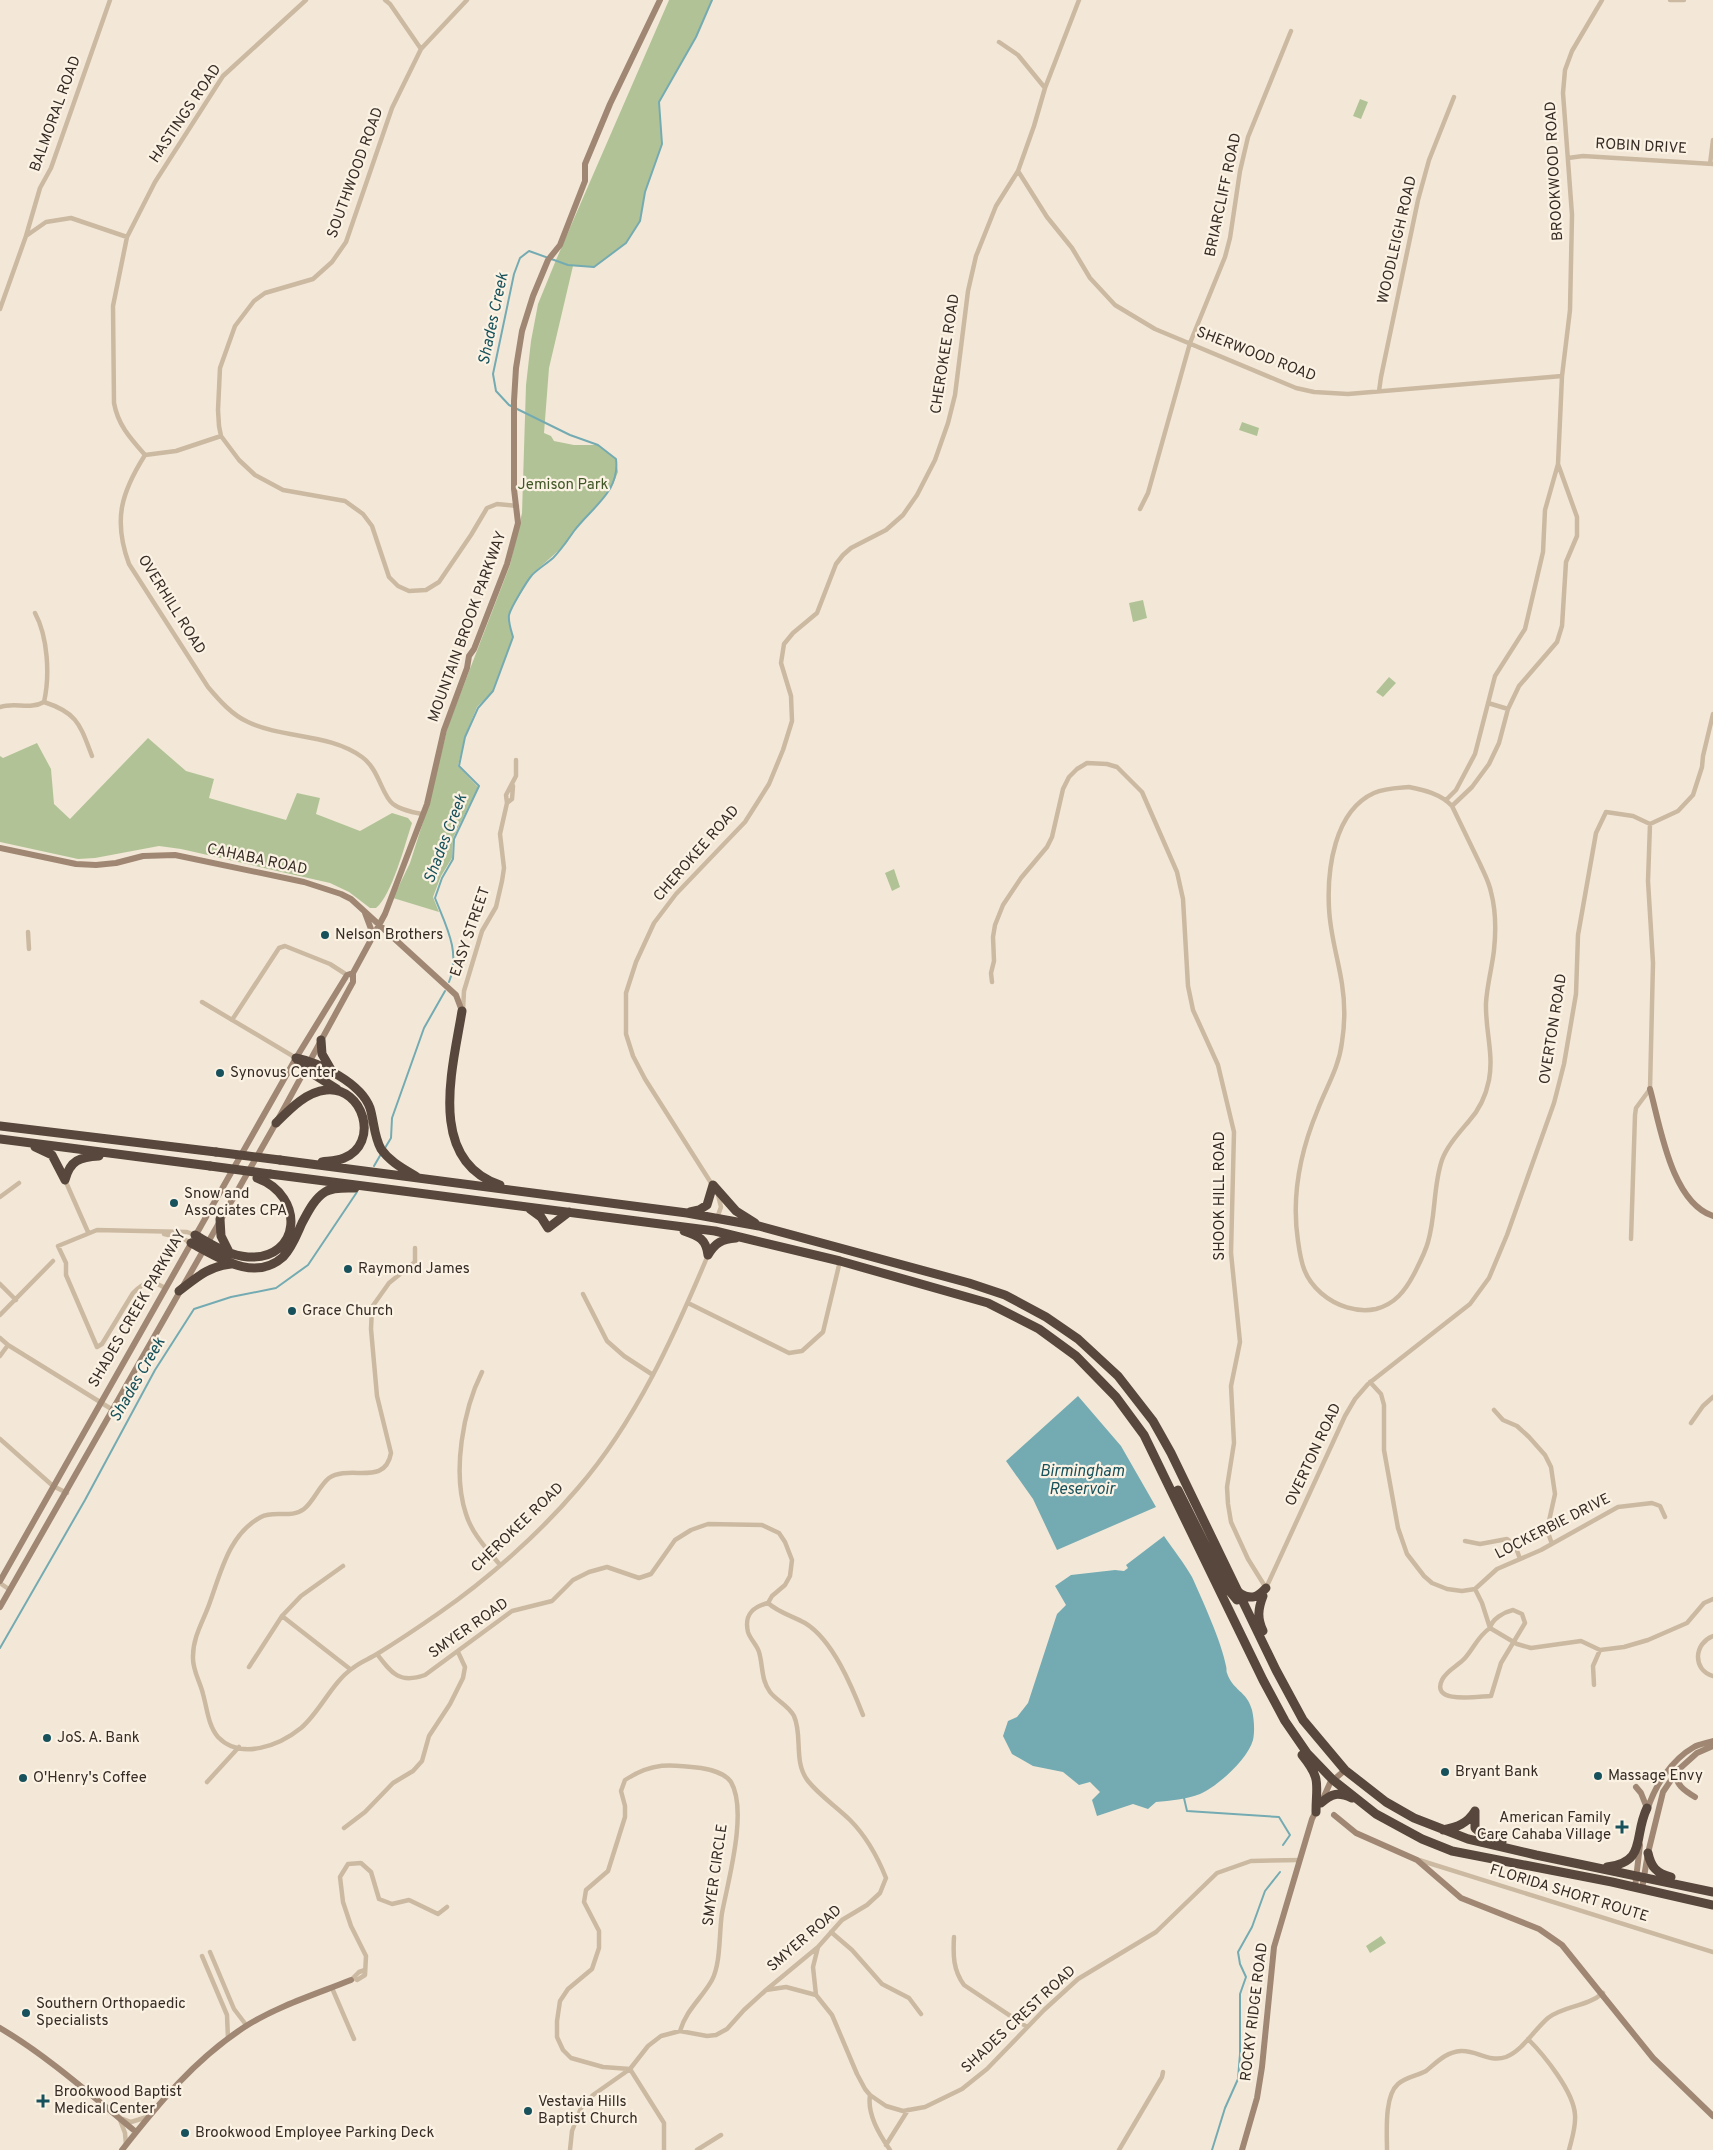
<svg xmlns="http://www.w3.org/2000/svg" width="1713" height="2150" font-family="Overpass,sans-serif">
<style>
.green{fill:#b1c396}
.water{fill:#74abb3}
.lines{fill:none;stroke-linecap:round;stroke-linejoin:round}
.stream{stroke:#74abb3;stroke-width:2}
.street{stroke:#ccb9a2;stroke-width:4.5}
.secondary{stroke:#a08774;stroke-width:6}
.highway{stroke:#58473c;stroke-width:9}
.highway-bridge{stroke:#58473c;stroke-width:9}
.poi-dot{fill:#17515b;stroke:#fbf2e4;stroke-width:2}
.labels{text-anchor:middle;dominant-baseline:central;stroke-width:4.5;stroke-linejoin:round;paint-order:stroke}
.street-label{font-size:15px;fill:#362c25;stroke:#fbf2e4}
.park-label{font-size:15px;fill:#415727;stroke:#fbf2e4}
.poi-label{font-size:15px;fill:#362c25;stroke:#fbf2e4;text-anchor:start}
.water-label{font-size:16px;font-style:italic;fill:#17515b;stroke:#fbf2e4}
</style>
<rect width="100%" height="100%" fill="#f3e8d7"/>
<path class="green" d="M 669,0 L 712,0 L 696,37 L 659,102 L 662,144 L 645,192 L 640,221 L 626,243 L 594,267 L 573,266 L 549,368 L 544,433 L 551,436 L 554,441 L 574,445 L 598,445 L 616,459 L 618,472 L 611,489 L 574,531 L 566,544 L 531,575 L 509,614 L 510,628 L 513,637 L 493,691 L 477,707 L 465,736 L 458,766 L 478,787 L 453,838 L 452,858 L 441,876 L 433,897 L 439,912 L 393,898 L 410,863 L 429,803 L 448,726 L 510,565 L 522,513 L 526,385 L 531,341 L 538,304 L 556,260 Z
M 1360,99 L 1368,102 L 1361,119 L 1353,116 Z
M 1242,422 L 1259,428 L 1257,436 L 1239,430 Z
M 1143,600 L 1147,618 L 1133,622 L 1129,603 Z
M 1389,677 L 1396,683 L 1383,697 L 1376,692 Z
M 148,738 L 186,771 L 214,779 L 209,798 L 286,820 L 297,793 L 320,798 L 316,814 L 360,831 L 392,813 L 408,818 L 412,823 C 405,844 392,895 376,908 L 370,908 L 349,892 L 330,883 L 181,849 L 159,846 L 95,858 L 78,859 L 0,842 L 0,756 L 3,758 L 37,743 L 51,769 L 54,804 L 70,819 Z
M 894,869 L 900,887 L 892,891 L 885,873 Z
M 1381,1936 L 1386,1943 L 1370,1953 L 1366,1946 Z"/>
<path class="water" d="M 1078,1396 L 1121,1446 L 1156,1507 L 1057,1550 L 1033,1499 L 1006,1461 Z
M 1164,1536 C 1173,1549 1184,1563 1192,1577 C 1202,1599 1222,1643 1226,1666 C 1227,1670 1226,1670 1227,1673 C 1233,1691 1247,1691 1252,1710 C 1254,1719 1255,1731 1253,1740 C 1248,1759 1218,1786 1200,1794 C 1187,1799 1170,1801 1156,1802 L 1148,1809 L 1133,1804 L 1097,1816 L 1092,1800 L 1100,1792 L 1090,1782 L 1079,1785 L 1063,1772 L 1033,1766 L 1012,1754 L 1003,1736 L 1008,1721 L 1017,1717 L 1028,1703 L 1057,1614 L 1066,1605 L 1055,1586 L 1071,1575 L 1115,1570 L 1124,1571 L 1128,1568 L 1126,1565 Z"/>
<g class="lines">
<path class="stream" d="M 449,982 C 461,952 446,926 435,898 L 442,878 L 453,859 L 454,839 L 479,786 L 459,766 L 465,737 L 478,708 L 493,691 L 513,637 C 511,630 508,622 509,615 C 511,607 527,581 532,575 C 538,569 546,564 553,558 C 561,550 567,541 574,531 C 592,507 620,492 616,459 L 598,445 L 570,435 L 509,405 L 496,391 L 493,374 L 514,274 L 520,258 L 529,251 L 568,265 L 594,267 L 626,243 L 640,221 L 645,192 L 662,144 L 659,102 L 696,37 L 712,0
M 385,1148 L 391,1138 L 392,1118 L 424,1028 L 445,991
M 374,1166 L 381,1154
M 0,1648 L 85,1500 L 155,1370 L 194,1309 L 231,1297 L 276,1288 L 308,1265 L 357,1192
M 1184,1798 L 1187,1811 L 1279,1817 L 1290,1835 L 1283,1845
M 1212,2150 L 1225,2108 L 1238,2079 L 1240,2054 L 1240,1994 L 1246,1977 L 1240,1964 L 1238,1952 L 1252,1927 L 1265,1891 L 1280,1872"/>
<path class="street" d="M 385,0 L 390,4 L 421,49
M 467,0 L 421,49 L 392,108 L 346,242 L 332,262 L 313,279 L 265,293 L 254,301 L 235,326 L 220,368 L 218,410 L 219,426 L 221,436 L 239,460 L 255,475 L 283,490 L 345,501 L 363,514 L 372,526 L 389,577 L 398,586 L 409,591 L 426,590 L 439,582 L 471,535 L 487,508 L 497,504 L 517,506
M 1670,0 L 1684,0
M 999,42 L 1018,55 L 1045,88
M 1568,158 L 1583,156 L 1713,164
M 1710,164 L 1713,140
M 1018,171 L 1047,217 L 1072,248 L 1090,278 L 1115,305 L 1155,329 L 1296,388 L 1314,392 L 1348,394 L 1562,376
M 26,236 L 40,188 L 51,168 L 110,0
M 0,309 L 26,236 L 46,222 L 71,218 L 127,237
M 1379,391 L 1381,377 L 1418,200 L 1429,160 L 1454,97
M 145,455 C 130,438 118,425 114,403 L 113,306 L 127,237 L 155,182 L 223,76 L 306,0
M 145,455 C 121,493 113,520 129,564 L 208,687 C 219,700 232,715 248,722 C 284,739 329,733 362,757 C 379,769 382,796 393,804 C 401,810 412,812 422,814
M 145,455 L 176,451 L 221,436
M 1140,509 L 1148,493 L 1190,343 L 1225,257 L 1230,238 L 1240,171 L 1248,137 L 1291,31
M 44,702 C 78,713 80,725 92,756
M 1488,703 L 1508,709
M 0,707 C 15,702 30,710 44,702 C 50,676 48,637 35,613
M 1409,787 C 1424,790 1441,794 1452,806 C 1461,825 1471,845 1480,864 C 1484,873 1489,882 1491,892 C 1496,911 1496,931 1494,950 C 1492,968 1487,985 1486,1003 C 1485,1029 1494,1054 1489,1080 C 1486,1095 1479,1110 1469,1121 C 1459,1133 1447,1146 1442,1160 C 1433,1186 1436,1215 1428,1242 C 1425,1253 1419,1264 1414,1274 C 1405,1291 1395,1304 1376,1309 C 1357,1313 1336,1306 1321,1293 C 1304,1278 1301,1263 1298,1241 C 1291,1195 1300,1152 1318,1109 C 1327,1086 1339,1067 1342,1042 C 1345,1023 1345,1003 1342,984 C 1338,958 1330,934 1329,908 C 1327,870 1334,811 1374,793 C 1385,788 1398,788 1409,787 Z
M 1446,800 L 1456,790 L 1475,754 L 1495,676 L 1525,629 L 1543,552 L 1545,510 L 1558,464 L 1562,376 L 1570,310 L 1572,215 L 1563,93 L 1565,70 L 1572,51 L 1602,0
M 507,803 L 512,799 L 513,786
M 1452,806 L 1472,787 L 1489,764 L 1499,743 L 1508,709 L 1519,686 L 1557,642 L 1562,626 L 1566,562 L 1577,536 L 1577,517 L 1558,464
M 1650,824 L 1678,811 L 1693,795 L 1702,767 L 1703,756 L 1713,714
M 28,932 L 29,949
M 992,982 L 991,973 L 994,961 L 993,937 L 995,925 L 1003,905 L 1021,878 L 1047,847 L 1052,837 L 1063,789 L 1069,777 L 1077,769 L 1087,763 L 1107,764 L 1117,767 L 1142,792 L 1177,872 L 1183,899 L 1188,986 L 1193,1010 L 1218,1065 L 1234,1132 L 1231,1253 L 1240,1342 L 1231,1386 L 1234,1443 L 1227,1487 L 1228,1504 L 1231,1522 L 1248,1559 L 1266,1588
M 202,1002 L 296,1058
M 463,1010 L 464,991 L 482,931 L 496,907 L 502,881 L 504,868 L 500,834 L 507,803 L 506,795 L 516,776 L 516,760
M 232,1020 L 279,948 L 285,946 L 330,964 L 347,975
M 65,1180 L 88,1232
M 713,1186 L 645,1079 L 633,1056 L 626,1034 L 626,993 L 636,962 L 654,923 L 676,894 L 745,822 L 769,784 L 783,750 L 792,721 L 791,696 L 781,663 L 784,644 L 793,633 L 817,613 L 836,564 L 843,555 L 851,548 L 886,530 L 903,515 L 917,495 L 935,460 L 948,423 L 955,395 L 968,291 L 976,256 L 996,206 L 1018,171 L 1034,126 L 1045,88 L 1079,0
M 0,1197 L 19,1183
M 717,1218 L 721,1207 L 718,1195
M 164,1234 L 182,1238 L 191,1243
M 1631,1239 L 1635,1115 L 1636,1108 L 1650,1089 L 1653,963 L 1648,881 L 1650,824
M 415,1248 L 415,1262 L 389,1283 L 372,1307 L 371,1329 L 377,1396 L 391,1453 C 385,1487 350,1464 329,1478 C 319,1486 314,1501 304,1509 C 291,1519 274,1510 261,1517 C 229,1534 221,1572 210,1602 C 204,1620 193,1636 193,1656 C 192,1670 200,1681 203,1694 C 207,1708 208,1725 218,1737 C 241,1761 280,1745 301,1728 C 320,1712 332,1682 353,1668 C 360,1662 369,1659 377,1654 C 398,1641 419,1627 439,1613 C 488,1579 540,1533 578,1488 C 636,1421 674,1336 708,1255
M 0,1284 L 16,1300
M 165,1288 C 151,1279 144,1282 133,1293 L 102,1344 L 97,1347 L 66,1275 L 66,1263 L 58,1246 L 97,1230 L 187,1232 L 195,1235
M 583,1294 L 607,1341 L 624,1356 L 653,1375
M 688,1303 L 789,1353 L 802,1351 L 823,1332 L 840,1261
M 0,1315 L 53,1261
M 0,1338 L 8,1345 L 113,1410
M 0,1356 L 8,1345
M 482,1372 C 463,1410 452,1472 466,1514 C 472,1534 487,1549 500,1565
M 1370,1382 L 1381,1394 L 1384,1405 L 1384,1450 L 1398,1528 L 1407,1554 L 1424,1576 L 1432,1583 L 1447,1589 L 1462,1591 L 1475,1589 L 1497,1569 L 1541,1550 L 1618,1507 L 1652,1503 L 1660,1506 L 1665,1517
M 1494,1410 L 1503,1420 L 1517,1426 L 1529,1437 L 1545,1455 L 1551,1467 L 1555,1494 L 1547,1530 L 1552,1544
M 1691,1423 L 1703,1406 L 1713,1397
M 0,1439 L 53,1486 L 67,1493
M 1465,1541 L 1480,1544 L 1507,1539 L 1515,1545 L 1520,1559
M 0,1583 L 10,1590
M 1266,1588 L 1345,1416 L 1355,1399 L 1368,1384 L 1470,1304 L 1489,1278 L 1507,1235 L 1554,1103 L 1564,1064 L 1576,994 L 1578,935 L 1596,833 L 1606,812 L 1633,816 L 1650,824
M 1475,1589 L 1482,1603 L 1490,1628 L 1517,1644 L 1531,1648 L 1581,1641 L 1600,1650 L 1624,1647 L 1648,1640 L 1687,1623 L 1704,1603 L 1713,1599
M 768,1603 C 779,1613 793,1616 805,1623 C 833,1640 852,1687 863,1715
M 1513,1610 L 1522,1614 L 1525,1623 L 1501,1663 L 1491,1696 C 1480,1696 1430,1705 1442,1680 C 1446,1671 1459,1665 1465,1658 C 1474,1648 1478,1636 1490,1628 C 1492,1619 1504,1612 1513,1610 Z
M 282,1616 L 350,1669
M 1713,1636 C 1694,1643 1692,1670 1713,1676
M 377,1654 C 392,1674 400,1684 425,1675 L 512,1611 L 552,1601 L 573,1580 L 589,1572 L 607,1567 L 639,1578 L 651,1574 L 675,1540 L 691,1530 L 708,1524 L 762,1525 L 779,1533 L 785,1542 L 792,1560 L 790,1576 L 785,1585 L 772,1596 L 768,1603 C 752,1607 744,1615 748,1632 C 750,1639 757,1645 759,1652 C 763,1665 761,1680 770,1692 C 777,1701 788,1705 794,1716 C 803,1736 793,1762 808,1781 C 820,1796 837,1807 850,1820 C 866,1836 878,1858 886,1878 L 880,1893 L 867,1905 L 842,1920 L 818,1947 L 766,1990
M 249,1667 L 282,1616 L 301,1596 L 343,1566
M 1594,1685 L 1593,1666 L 1600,1650
M 207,1782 L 239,1747
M 344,1828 L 365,1812 L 393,1783 L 413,1771 L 422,1761 L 429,1736 L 450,1704 L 463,1678 L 465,1667 L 458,1652
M 1419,1860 L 1713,1952
M 831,1932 L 852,1950 L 882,1984 L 909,1998 L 921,2014
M 954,1937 C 953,1955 953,1970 964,1985 L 1027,2027
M 210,1952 L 234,2009 L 247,2026
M 202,1956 L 227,2015 L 228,2039
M 354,1978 L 357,1980 L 365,1975 L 366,1956 L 351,1926 L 343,1902 L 340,1877 L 348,1864 L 361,1863 L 371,1872 L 379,1899 L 392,1904 L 409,1900 L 438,1914 L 447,1907
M 352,1979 L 359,1972 L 365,1970
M 332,1988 L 354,2039
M 816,1995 L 813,1967 L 818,1947
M 1528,2039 C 1544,2055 1574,2092 1575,2115 C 1576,2127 1572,2138 1569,2150
M 870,2095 C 867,2114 879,2134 890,2150
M 123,2119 L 131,2122 L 147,2117
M 120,2120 L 125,2133 L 126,2145
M 886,2145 L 908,2110
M 570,2150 L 572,2131 L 581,2108 L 593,2095 L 630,2069 L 648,2046 L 661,2036 L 680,2031 L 707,2036 L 716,2035 L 727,2029 L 744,2010 L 766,1990 L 786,1987 L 816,1995 L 832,2015 L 857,2074 L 865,2089 L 870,2095 L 886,2106 L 903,2111 L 925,2107 L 962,2089 L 987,2069 L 1044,2010 L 1078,1979 L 1156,1932 L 1217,1873 L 1251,1861 L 1300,1860
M 664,2150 L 664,2123 L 630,2069 L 603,2067 L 571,2058 L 563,2050 L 557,2037 L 557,2021 L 560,2001 L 568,1989 L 592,1969 L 599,1948 L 599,1931 L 584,1902 L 586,1890 L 608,1871 L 625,1817 L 625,1806 L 621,1791 L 625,1780 C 652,1762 671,1764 701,1768 C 712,1770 725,1773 731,1782 C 748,1811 728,1881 722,1913 C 719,1932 721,1963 712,1980 C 702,1998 686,2010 680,2031
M 697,2150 L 721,2135
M 1119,2150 L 1162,2077 L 1163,2072
M 1387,2150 C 1387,2133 1384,2096 1398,2084 C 1406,2077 1417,2076 1426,2071 C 1437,2062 1446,2052 1461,2051 C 1477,2050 1489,2063 1506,2057 C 1523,2050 1534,2030 1548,2018 C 1563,2006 1587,2007 1603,1993"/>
<path class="secondary" d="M 0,848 L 76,864 L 96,865 L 116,863 L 143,856 L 175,855 L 304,882 L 341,894 L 351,899 L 456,995 L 462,1011
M 365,913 L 371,929 L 370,936
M 1650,1089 C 1660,1125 1671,1202 1713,1216
M 0,1581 L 296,1058 L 347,975 L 353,973
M 0,1607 L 276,1123 L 353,982 L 353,973 L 385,914 L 427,804 L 444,730 L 467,668 L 469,656 L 474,649 L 507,564 L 518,523 L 514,489 L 514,401 L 516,368 L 522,331 L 533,296 L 548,260 L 560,245 L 585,181 L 585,164 L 610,104 L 660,0
M 1677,1772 C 1674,1784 1685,1791 1695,1797
M 1636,1787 L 1641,1793 L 1647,1808
M 1322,1801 L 1330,1783 L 1345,1770
M 1647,1811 C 1654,1787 1671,1760 1694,1747 C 1699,1744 1707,1743 1713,1741
M 1334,1815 L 1356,1833 L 1417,1860 L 1461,1898 L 1539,1929 L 1562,1945 L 1653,2058 L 1713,2116
M 1635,1887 L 1640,1845
M 1642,1889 L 1648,1853 L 1663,1792 L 1677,1771 L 1697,1753 L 1713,1746
M 0,2028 C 49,2057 92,2096 136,2132
M 122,2150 C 159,2103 195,2059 246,2026 C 278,2006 316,1994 351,1980
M 1242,2150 L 1257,2098 L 1262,2067 L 1274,1947 L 1312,1819 L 1317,1809"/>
<path class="highway" d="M 462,1011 C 453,1067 426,1160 500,1185
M 321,1040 L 322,1054 L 333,1073
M 296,1058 C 320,1063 361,1083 370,1108 C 374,1121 374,1137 381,1149 C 390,1162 404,1169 417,1177
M 296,1058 L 305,1069 L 337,1089
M 276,1123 C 290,1109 306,1092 326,1090 C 364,1086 380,1144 344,1158 C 337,1161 329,1161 322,1162
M 0,1126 L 216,1152
M 0,1139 L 210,1166
M 35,1147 L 52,1155 L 65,1180
M 280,1160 L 687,1213 L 759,1226 L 969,1283 L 1005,1295 L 1046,1317 L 1078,1339 L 1118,1376 L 1153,1421 L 1171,1453 L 1276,1670 L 1303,1720 L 1345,1770 L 1386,1802 L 1414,1818 L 1468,1839 L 1536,1855 L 1713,1892
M 270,1174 L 715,1231 L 840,1261 L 988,1303 L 1039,1329 L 1076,1356 L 1116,1397 L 1144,1435 L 1263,1680 L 1285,1721 L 1307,1753 L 1333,1780 L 1376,1814 L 1422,1839 L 1452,1851 L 1612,1882 L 1713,1905
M 65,1180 C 70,1160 80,1157 99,1156
M 713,1185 L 736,1211 L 755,1223
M 530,1209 L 541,1217 L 548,1228 L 569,1212
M 690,1212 L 699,1210 L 707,1205 L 713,1185
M 220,1219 L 221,1236 L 229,1252
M 684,1231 C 699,1236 706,1239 708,1255
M 195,1235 C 211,1244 229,1256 248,1257 C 301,1260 306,1196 257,1178
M 191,1243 C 218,1257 254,1283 283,1257 C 292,1248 297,1234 302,1223 C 308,1212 314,1199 325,1192 C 333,1187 345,1188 355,1188
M 708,1255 C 715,1243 722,1239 736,1238
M 179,1291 C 196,1278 209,1266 231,1264
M 1178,1490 L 1227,1588 L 1237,1600 L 1239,1592
M 1239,1593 C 1251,1600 1257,1598 1266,1588
M 1263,1631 C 1257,1618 1258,1609 1263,1596
M 1302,1755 C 1322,1780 1316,1783 1316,1812
M 1321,1803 C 1332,1793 1338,1792 1352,1798
M 1475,1811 L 1475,1828 L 1483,1835 L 1502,1842
M 1443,1830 C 1457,1827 1467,1824 1475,1811
M 1648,1853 C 1651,1867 1656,1873 1671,1877
M 1607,1867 C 1647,1862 1633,1837 1647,1808"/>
<path class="highway-bridge" d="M 216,1152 L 280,1160
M 210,1166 L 270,1174"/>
</g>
<g class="poi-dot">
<circle cx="325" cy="935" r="5"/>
<circle cx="220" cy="1073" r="5"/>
<circle cx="174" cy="1203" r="5"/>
<circle cx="348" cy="1269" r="5"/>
<circle cx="292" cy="1311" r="5"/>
<circle cx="47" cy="1738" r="5"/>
<circle cx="1445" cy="1772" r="5"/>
<circle cx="1598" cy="1776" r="5"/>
<circle cx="23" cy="1778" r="5"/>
<path d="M1619.5 1819.5h5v5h5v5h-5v5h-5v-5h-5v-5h5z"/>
<circle cx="26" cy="2013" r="5"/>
<path d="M40.5 2093.5h5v5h5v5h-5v5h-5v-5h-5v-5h5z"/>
<circle cx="528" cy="2111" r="5"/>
<circle cx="185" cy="2133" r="5"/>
</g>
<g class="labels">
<g class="street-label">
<text transform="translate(56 114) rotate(-70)">BALMORAL ROAD</text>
<text transform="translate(186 114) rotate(-56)">HASTINGS ROAD</text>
<text transform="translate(1641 147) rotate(3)">ROBIN DRIVE</text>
<text transform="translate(1555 171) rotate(-93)">BROOKWOOD ROAD</text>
<text transform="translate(356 173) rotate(-70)">SOUTHWOOD ROAD</text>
<text transform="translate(1224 195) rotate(-78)">BRIARCLIFF ROAD</text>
<text transform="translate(1398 240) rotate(-77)">WOODLEIGH ROAD</text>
<text transform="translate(946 354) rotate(-81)">CHEROKEE ROAD</text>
<text transform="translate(1256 355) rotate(21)">SHERWOOD ROAD</text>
<text transform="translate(171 605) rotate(58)">OVERHILL ROAD</text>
<text transform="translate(468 627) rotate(-70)">MOUNTAIN BROOK PARKWAY</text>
<text transform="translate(697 854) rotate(-49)">CHEROKEE ROAD</text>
<text transform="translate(257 860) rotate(12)">CAHABA ROAD</text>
<text transform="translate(471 932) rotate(-71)">EASY STREET</text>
<text transform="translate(1554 1029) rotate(-81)">OVERTON ROAD</text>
<text transform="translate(1220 1196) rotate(-90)">SHOOK HILL ROAD</text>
<text transform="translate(138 1309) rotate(-60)">SHADES CREEK PARKWAY</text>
<text transform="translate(1314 1455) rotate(-65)">OVERTON ROAD</text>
<text transform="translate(1553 1527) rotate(-27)">LOCKERBIE DRIVE</text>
<text transform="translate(518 1528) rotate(-44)">CHEROKEE ROAD</text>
<text transform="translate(469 1629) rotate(-35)">SMYER ROAD</text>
<text transform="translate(716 1875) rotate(-82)">SMYER CIRCLE</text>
<text transform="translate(1569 1894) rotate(17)">FLORIDA SHORT ROUTE</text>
<text transform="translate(805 1939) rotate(-41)">SMYER ROAD</text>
<text transform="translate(1255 2012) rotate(-83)">ROCKY RIDGE ROAD</text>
<text transform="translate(1019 2020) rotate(-43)">SHADES CREST ROAD</text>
</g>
<g class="park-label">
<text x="563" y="485">Jemison Park</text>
</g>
<g class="poi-label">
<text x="335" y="935">Nelson Brothers</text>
<text x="230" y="1073">Synovus Center</text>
<text x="184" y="1194">Snow and<tspan x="184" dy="17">Associates CPA</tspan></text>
<text x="358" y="1269">Raymond James</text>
<text x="302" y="1311">Grace Church</text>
<text x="57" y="1738">JoS. A. Bank</text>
<text x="1455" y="1772">Bryant Bank</text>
<text x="1608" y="1776">Massage Envy</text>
<text x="33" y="1778">O'Henry's Coffee</text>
<text x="1611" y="1818" text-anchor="end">American Family<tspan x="1611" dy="17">Care Cahaba Village</tspan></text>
<text x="36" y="2004">Southern Orthopaedic<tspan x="36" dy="17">Specialists</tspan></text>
<text x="54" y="2092">Brookwood Baptist<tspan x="54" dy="17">Medical Center</tspan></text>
<text x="538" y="2102">Vestavia Hills<tspan x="538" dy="17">Baptist Church</tspan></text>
<text x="195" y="2133">Brookwood Employee Parking Deck</text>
</g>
<g class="water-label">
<text transform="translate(494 319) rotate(-78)">Shades Creek</text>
<text transform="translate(446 839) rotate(-69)">Shades Creek</text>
<text transform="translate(138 1380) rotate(-60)">Shades Creek</text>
<text x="1082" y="1472">Birmingham<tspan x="1082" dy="18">Reservoir</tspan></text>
</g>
</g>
</svg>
